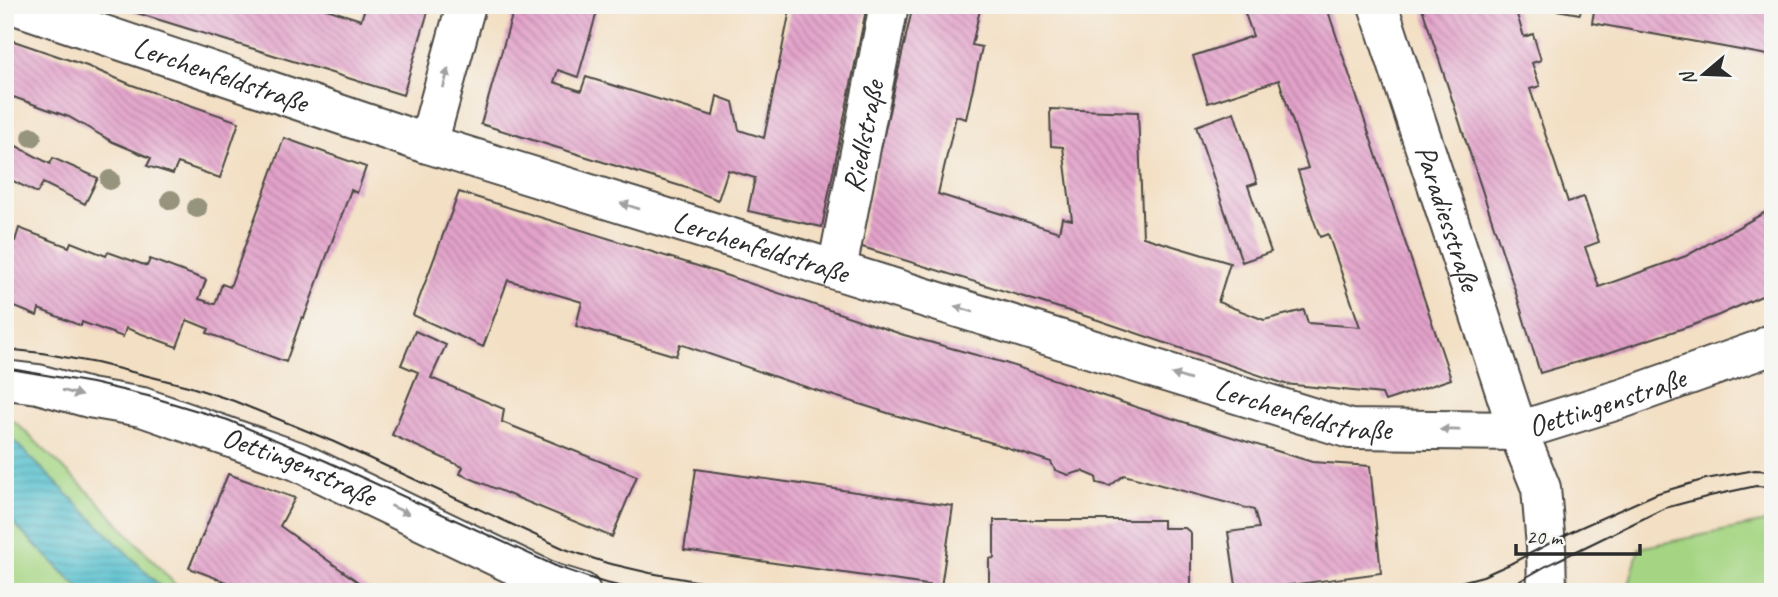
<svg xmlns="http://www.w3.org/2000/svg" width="1778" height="597" font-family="Caveat,sans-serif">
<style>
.green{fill:#a5d583;stroke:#688057;stroke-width:2}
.water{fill:url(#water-rules);stroke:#3f757c;stroke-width:2}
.building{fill:url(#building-back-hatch)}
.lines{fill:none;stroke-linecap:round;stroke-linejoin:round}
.minor-casing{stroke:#494642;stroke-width:42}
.minor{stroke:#fff;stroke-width:38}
.tram{stroke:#2b2b2b;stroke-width:2}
.tree{fill:#96947c}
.oneway{fill:#a0a0a0}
.labels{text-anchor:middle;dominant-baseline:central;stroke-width:5;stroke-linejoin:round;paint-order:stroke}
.street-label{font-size:30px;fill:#2b2b2b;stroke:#f6f6f2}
</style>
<defs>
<pattern id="water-rules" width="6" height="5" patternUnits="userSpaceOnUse" patternTransform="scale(1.75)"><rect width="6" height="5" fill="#53bfcd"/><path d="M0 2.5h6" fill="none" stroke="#459ba7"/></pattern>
<pattern id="building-back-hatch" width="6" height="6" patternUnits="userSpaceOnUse" patternTransform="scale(1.75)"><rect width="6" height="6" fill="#e3a2ca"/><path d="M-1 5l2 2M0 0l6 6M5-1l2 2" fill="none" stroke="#b884a4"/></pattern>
</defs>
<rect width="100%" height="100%" fill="#f6f6f2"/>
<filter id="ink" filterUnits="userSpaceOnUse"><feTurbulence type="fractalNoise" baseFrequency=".0143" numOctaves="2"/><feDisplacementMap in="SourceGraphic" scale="14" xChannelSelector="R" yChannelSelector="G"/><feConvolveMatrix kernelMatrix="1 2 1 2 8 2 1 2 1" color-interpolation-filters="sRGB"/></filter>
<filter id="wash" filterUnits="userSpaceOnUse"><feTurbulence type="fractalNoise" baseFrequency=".00686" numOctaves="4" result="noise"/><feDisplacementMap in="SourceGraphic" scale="28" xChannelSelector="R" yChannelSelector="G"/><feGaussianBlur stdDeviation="1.57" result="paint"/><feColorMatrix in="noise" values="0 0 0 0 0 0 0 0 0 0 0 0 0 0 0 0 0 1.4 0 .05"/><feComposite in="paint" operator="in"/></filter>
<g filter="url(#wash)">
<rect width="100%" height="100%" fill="#f3dfc3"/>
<path class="green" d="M 5,421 L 14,421 L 96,499 L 182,592 L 5,592 Z
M 1766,522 L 1773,523 L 1773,592 L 1627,592 L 1639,548 Z"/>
<path class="water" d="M 5,432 L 166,592 L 83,592 L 5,515 Z"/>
<g id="blocks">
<path class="building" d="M 111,5 L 314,5 L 361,20 L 366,5 L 430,5 L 403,95 Z
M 515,5 L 599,5 L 578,77 L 558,70 L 554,82 L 581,91 L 586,77 L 713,116 L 717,96 L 733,102 L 739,130 L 764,138 L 791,5 L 867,5 L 822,227 L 748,211 L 755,178 L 728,170 L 718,200 L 690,189 L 481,124 Z
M 913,5 L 981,5 L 972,45 L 982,47 L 966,119 L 956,116 L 938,194 L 1059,232 L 1062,218 L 1072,220 L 1063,147 L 1051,146 L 1050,109 L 1138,112 L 1143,237 L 1230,263 L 1218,302 L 1264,320 L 1304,310 L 1308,323 L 1360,327 L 1328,234 L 1320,237 L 1313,218 L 1298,171 L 1308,168 L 1279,80 L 1208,103 L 1193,56 L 1253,36 L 1242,5 L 1326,5 L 1451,379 L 1385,401 L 1382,394 L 1285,384 L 1098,320 L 859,246 Z
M 1421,5 L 1514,5 L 1524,37 L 1533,34 L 1541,60 L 1532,63 L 1540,86 L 1530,89 L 1568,202 L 1584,197 L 1599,242 L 1585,247 L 1599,287 L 1686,256 L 1773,208 L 1773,291 L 1719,315 L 1693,325 L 1605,354 L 1540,373 L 1515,290 Z
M 1539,5 L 1582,5 L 1580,14 L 1539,7 Z
M 1595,5 L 1773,5 L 1773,56 L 1592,23 Z
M 5,38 L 87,66 L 132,85 L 239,122 L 220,178 L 178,163 L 173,174 L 147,166 L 151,158 L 113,142 L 69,117 L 5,94 Z
M 1234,112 L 1257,183 L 1248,186 L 1271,252 L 1242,262 L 1196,126 Z
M 284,138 L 366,167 L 357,193 L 351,190 L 304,318 L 302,317 L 286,362 L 207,333 L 209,329 L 187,320 L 177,347 L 126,328 L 123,337 L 82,322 L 81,326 L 39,309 L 37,316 L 5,303 L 5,237 L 15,241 L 19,228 L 69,247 L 71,242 L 106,256 L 108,252 L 147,266 L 150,259 L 206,280 L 199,299 L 215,304 L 222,284 L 230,287 Z
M 5,140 L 50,164 L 53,158 L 98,178 L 85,204 L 43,183 L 37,193 L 5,177 Z
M 459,192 L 704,268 L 904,335 L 1005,363 L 1142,409 L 1312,462 L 1370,466 L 1381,573 L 1237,592 L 1228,532 L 1259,528 L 1254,510 L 1124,475 L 1110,486 L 1097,483 L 1096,477 L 1082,471 L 1068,475 L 1055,470 L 1051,462 L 993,443 L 891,414 L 787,381 L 680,344 L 676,356 L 576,326 L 582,302 L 508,280 L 483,347 L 413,315 Z
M 415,331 L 446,345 L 431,378 L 504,409 L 502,422 L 637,476 L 612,537 L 460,474 L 463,467 L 392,435 L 418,372 L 401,365 Z
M 696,469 L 953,506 L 941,587 L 684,550 Z
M 228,474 L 295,498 L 280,526 L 372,592 L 253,592 L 189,568 Z
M 994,520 L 1163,520 L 1163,528 L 1185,528 L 1191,533 L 1191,592 L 989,592 L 989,559 L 994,558 Z"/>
</g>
</g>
<g filter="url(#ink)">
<use href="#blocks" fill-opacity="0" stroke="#494642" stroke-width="2"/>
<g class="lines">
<defs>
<g id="minor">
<path id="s1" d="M 15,5 L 428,144 L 1350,429 L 1518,431 L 1624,398 L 1762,349 L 1773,343"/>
<path id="s2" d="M 1378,5 L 1518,431 L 1541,488 L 1546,546 L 1547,592"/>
<path d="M 428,144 L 466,5"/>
<path id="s3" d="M 837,269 L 889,5"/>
<path id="s4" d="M 5,380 L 38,384 L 89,398 L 142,407 L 297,461 L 552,583 L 581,592"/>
</g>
</defs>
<use href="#minor" class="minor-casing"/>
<use href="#minor" class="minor"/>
<path class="tram" d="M 5,349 L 42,353 L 96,363 L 188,386 L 234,401 L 334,442 L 565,549 L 607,563 L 650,573 L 758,592
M 5,368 L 92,383 L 148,396 L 228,420 L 326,461 L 558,567 L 602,582 L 644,592
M 1422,592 L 1483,576 L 1510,564 L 1577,529 L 1658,493 L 1706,479 L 1755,470 L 1773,471
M 1496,592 L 1518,582 L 1546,566 L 1665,508 L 1710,496 L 1756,486 L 1773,487"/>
</g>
<g class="tree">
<circle cx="32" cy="137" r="10"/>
<circle cx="110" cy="180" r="10"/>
<circle cx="171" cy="200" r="10"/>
<circle cx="197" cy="208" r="10"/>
</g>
<defs><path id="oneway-solid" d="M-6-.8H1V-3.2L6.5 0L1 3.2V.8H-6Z" transform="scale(1.75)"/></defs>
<g class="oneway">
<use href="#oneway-solid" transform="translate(446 78) rotate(-75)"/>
<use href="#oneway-solid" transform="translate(630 206) rotate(-163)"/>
<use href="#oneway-solid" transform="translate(964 309) rotate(-163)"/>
<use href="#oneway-solid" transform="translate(1181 377) rotate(-163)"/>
<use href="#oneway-solid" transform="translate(72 393) rotate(16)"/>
<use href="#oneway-solid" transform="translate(1450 430) rotate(-179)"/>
<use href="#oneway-solid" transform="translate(400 510) rotate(25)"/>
</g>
</g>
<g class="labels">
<g class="street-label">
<text stroke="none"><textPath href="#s1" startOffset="217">Lerchenfeldstraße</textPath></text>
<text stroke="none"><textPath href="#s3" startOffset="135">Riedlstraße</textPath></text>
<text stroke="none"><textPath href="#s2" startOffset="224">Paradiesstraße</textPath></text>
<text stroke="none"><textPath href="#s1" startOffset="784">Lerchenfeldstraße</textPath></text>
<text stroke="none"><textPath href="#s1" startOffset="1662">Oettingenstraße</textPath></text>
<text stroke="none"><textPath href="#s1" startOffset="1351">Lerchenfeldstraße</textPath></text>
<text stroke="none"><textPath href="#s4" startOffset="308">Oettingenstraße</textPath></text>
</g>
</g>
<rect width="1778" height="597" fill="none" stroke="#f6f6f2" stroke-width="28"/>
<g transform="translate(1704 74) rotate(251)" stroke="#f6f6f2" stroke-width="5" paint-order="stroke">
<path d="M0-5L12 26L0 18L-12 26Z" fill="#2b2b2b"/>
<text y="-10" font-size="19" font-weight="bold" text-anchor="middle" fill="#2b2b2b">N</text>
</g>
<path d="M1516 544v10h124v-10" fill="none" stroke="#2b2b2b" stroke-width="3.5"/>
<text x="1526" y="544" font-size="21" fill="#2b2b2b" stroke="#f6f6f2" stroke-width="5" paint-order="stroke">20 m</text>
</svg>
